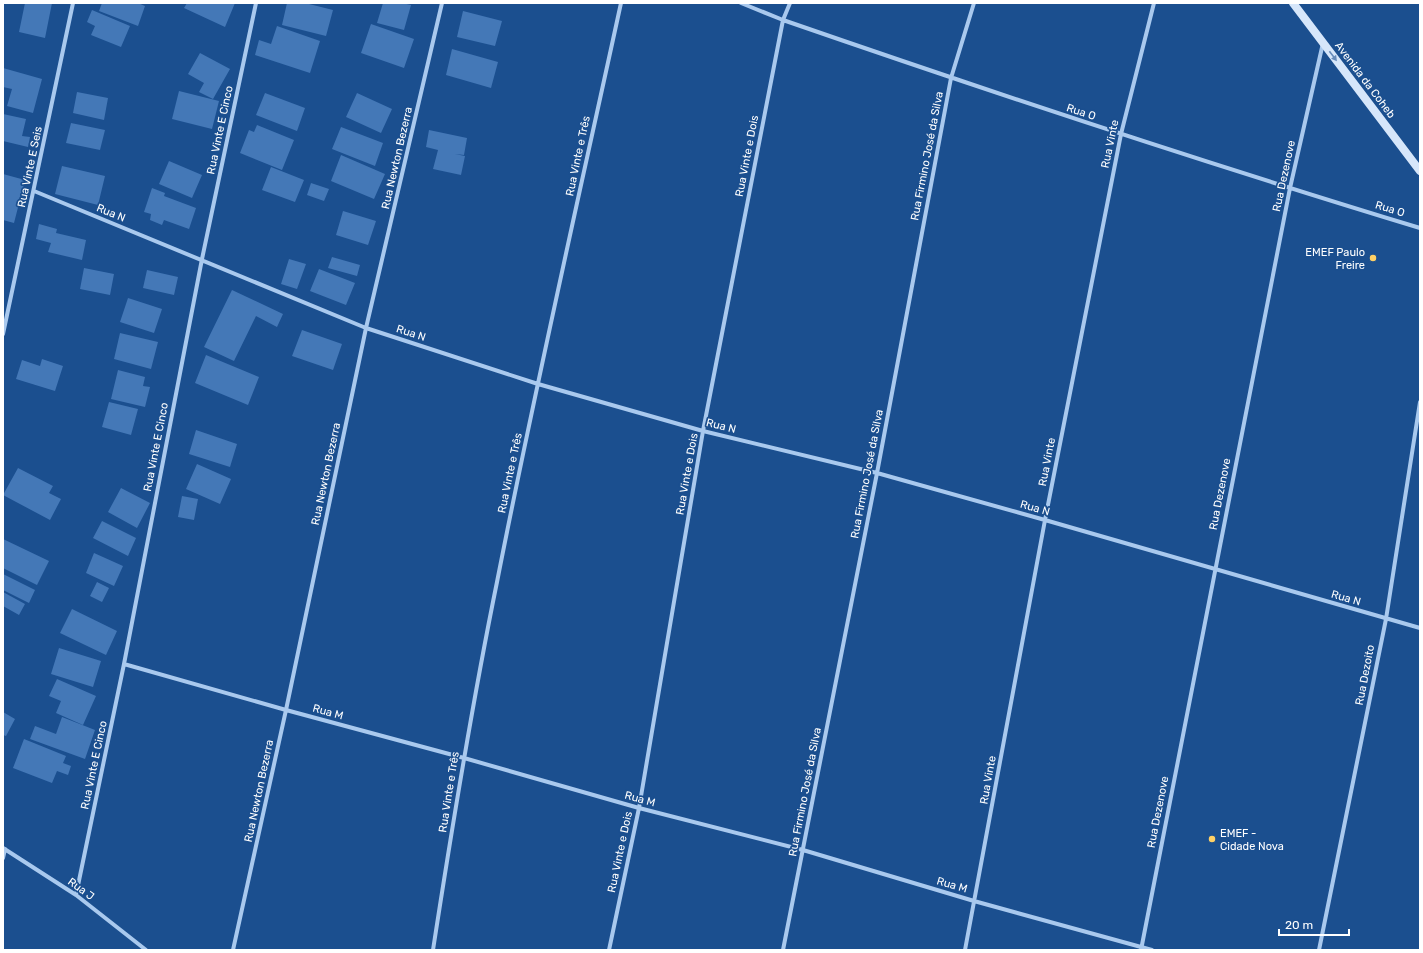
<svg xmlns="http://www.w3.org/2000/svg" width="1423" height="953" font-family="Rubik,sans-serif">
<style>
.building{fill:#4478b7}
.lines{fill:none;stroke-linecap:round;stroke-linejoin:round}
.minor{stroke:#a9c9ee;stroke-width:4}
.secondary{stroke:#d6e6fa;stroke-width:8}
.oneway{fill:#668bba}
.poi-dot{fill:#ffd166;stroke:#1b4f8f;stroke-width:1.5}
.labels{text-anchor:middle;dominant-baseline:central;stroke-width:3.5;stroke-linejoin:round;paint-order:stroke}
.street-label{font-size:11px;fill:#fff;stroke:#1b4f8f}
.poi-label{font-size:11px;fill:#fff;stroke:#1b4f8f;text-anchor:end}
</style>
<rect width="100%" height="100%" fill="#1b4f8f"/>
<path class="building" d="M 25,3 L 52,3 L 45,38 L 19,32 Z
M 102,3 L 138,3 L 145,6 L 138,26 L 99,11 Z
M 187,3 L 235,3 L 225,27 L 184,8 Z
M 287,3 L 305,3 L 333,10 L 326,36 L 282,25 Z
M 383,3 L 402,3 L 411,5 L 404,30 L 377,23 Z
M 92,10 L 130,26 L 121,47 L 91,35 L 95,26 L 87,22 Z
M 463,11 L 502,21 L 495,46 L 457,37 Z
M 371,24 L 414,39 L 404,68 L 361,53 Z
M 277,26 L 320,41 L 310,73 L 255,55 L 259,40 L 271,44 Z
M 452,49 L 498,62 L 491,88 L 446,75 Z
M 200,53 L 230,69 L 213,99 L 199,92 L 204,83 L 188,74 Z
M 3,68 L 42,79 L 33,113 L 7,106 L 12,89 L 3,87 Z
M 179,91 L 219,101 L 212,129 L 172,119 Z
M 77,92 L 108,98 L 104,120 L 73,113 Z
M 265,93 L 305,108 L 297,131 L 256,115 Z
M 357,93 L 392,109 L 381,133 L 346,117 Z
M 3,114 L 26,119 L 22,136 L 30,137 L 28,147 L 3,141 Z
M 71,123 L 105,130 L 100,150 L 66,143 Z
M 257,125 L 294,140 L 282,170 L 240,153 L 249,130 L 254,132 Z
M 341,127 L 383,143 L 375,166 L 332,149 Z
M 429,130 L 467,138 L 464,155 L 455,154 L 465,156 L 461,175 L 433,169 L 438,150 L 426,147 Z
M 341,155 L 385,174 L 374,199 L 331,181 Z
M 169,161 L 202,175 L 192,198 L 159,184 Z
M 62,166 L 105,176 L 98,205 L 55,194 Z
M 271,167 L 304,180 L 295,202 L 262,190 Z
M 3,174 L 25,180 L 14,223 L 3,220 Z
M 311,183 L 329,189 L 324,201 L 307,195 Z
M 152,188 L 165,193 L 164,196 L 196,208 L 189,229 L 164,220 L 162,225 L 150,220 L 151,214 L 144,212 Z
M 343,211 L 376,221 L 368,245 L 336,235 Z
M 39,224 L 57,229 L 56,233 L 86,240 L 82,260 L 48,252 L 51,243 L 36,239 Z
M 332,257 L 360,265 L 357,276 L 328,268 Z
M 289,259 L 306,264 L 297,289 L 281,284 Z
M 84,268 L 114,274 L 110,295 L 80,289 Z
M 319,269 L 355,283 L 346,305 L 310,291 Z
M 147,270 L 178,277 L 174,295 L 143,288 Z
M 232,290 L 283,314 L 277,327 L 256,316 L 234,361 L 204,347 Z
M 128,298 L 162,309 L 154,333 L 120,322 Z
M 302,330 L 342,344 L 333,370 L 292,356 Z
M 120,333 L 158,342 L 151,369 L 114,359 Z
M 206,355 L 259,377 L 248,405 L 195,383 Z
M 42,359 L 63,366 L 55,391 L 16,379 L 22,360 L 40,366 Z
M 118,370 L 145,377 L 143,386 L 150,387 L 145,407 L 111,399 Z
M 109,402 L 138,409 L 131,435 L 102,427 Z
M 196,430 L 237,444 L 230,467 L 189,454 Z
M 197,464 L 231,479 L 220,504 L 186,489 Z
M 18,468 L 53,486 L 49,493 L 61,499 L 50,520 L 3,495 Z
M 121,488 L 150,503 L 137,528 L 108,512 Z
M 182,496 L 198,499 L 194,520 L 178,517 Z
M 102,521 L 136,538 L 128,556 L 93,538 Z
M 3,539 L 49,561 L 37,585 L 3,568 Z
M 94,553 L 123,566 L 114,586 L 86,573 Z
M 3,574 L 35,590 L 29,603 L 3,590 Z
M 97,582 L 109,588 L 102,602 L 90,596 Z
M 3,592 L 25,604 L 19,615 L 3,606 Z
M 72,609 L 117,631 L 106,655 L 60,633 Z
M 59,648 L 101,661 L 93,687 L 51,674 Z
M 57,679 L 96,696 L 83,725 L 56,713 L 61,701 L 49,696 Z
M 3,712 L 15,719 L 6,736 L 3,735 Z
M 62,717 L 95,730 L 85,759 L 30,739 L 35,726 L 56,734 Z
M 24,739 L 66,756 L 63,763 L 71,766 L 68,775 L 57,771 L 52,783 L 13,768 Z"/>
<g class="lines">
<path class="minor" d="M 741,3 L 783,20 C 994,93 1206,163 1420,228
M 34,191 L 366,328 L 538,384 L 703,431 L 877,473 L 1045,520 L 1420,628
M 3,334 L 73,3
M 124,664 L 286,710 L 464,758 L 639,808 L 803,850 L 974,901 L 1152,950
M 3,848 L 76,895 L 146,950
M 3,858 L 5,849
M 76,895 L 124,664 L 202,259 L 256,3
M 233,950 L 286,710 L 366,328 L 442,3
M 433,950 C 452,827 472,704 497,582 C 535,388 579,196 621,3
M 609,950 L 639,808 L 703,431 L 783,20 L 790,3
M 783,950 L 877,473 L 951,78 L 974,3
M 965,950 L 1045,520 L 1121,134 L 1154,3
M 1141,950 L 1290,188 L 1323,43
M 1319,950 L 1386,619 L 1420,402"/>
<path class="secondary" d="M 1293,3 L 1420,171"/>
</g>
<defs><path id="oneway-solid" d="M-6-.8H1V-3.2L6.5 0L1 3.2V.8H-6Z"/></defs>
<use class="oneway" href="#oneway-solid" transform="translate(1333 56) rotate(53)"/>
<g class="poi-dot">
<circle cx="1373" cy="258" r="4"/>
<circle cx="1212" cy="839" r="4"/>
</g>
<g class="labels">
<g class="street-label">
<text transform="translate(1365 80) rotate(53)">Avenida da Coheb</text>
<text transform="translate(1081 112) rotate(18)">Rua O</text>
<text transform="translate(220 130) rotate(-78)">Rua Vinte E Cinco</text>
<text transform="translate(1110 144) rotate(-78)">Rua Vinte</text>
<text transform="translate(578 156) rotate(-78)">Rua Vinte e Três</text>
<text transform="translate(747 156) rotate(-79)">Rua Vinte e Dois</text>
<text transform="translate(927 156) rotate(-79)">Rua Firmino José da Silva</text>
<text transform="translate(397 158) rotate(-77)">Rua Newton Bezerra</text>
<text transform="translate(30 167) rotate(-78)">Rua Vinte E Seis</text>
<text transform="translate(1284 176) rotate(-78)">Rua Dezenove</text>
<text transform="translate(1390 209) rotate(17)">Rua O</text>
<text transform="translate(111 213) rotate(22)">Rua N</text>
<text transform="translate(411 333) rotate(18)">Rua N</text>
<text transform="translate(721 426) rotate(14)">Rua N</text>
<text transform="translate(156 447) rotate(-79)">Rua Vinte E Cinco</text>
<text transform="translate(1047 462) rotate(-79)">Rua Vinte</text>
<text transform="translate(510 473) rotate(-78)">Rua Vinte e Três</text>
<text transform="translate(326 474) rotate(-78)">Rua Newton Bezerra</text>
<text transform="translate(687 474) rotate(-80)">Rua Vinte e Dois</text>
<text transform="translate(867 474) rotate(-79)">Rua Firmino José da Silva</text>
<text transform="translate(1220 494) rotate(-79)">Rua Dezenove</text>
<text transform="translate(1035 508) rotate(16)">Rua N</text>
<text transform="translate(1346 598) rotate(16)">Rua N</text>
<text transform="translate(1365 675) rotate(-79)">Rua Dezoito</text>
<text transform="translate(328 712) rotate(15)">Rua M</text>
<text transform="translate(94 765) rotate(-78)">Rua Vinte E Cinco</text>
<text transform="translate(988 780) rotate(-80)">Rua Vinte</text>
<text transform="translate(259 791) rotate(-78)">Rua Newton Bezerra</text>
<text transform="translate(449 792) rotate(-81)">Rua Vinte e Três</text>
<text transform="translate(805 792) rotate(-79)">Rua Firmino José da Silva</text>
<text transform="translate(640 799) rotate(15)">Rua M</text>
<text transform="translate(1158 812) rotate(-79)">Rua Dezenove</text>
<text transform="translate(620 852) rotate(-78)">Rua Vinte e Dois</text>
<text transform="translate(952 885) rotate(16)">Rua M</text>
<text transform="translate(81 889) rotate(36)">Rua J</text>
</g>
<g class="poi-label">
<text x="1365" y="252">EMEF Paulo<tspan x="1365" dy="13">Freire</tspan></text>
<text x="1220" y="833" text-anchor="start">EMEF -<tspan x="1220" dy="13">Cidade Nova</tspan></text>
</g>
</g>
<rect width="1423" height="953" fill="none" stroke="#ffffff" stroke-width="8"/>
<path d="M1279 929v6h70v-6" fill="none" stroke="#ffffff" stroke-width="2"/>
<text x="1285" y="929" font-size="12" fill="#ffffff" stroke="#1b4f8f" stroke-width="3" paint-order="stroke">20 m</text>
</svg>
